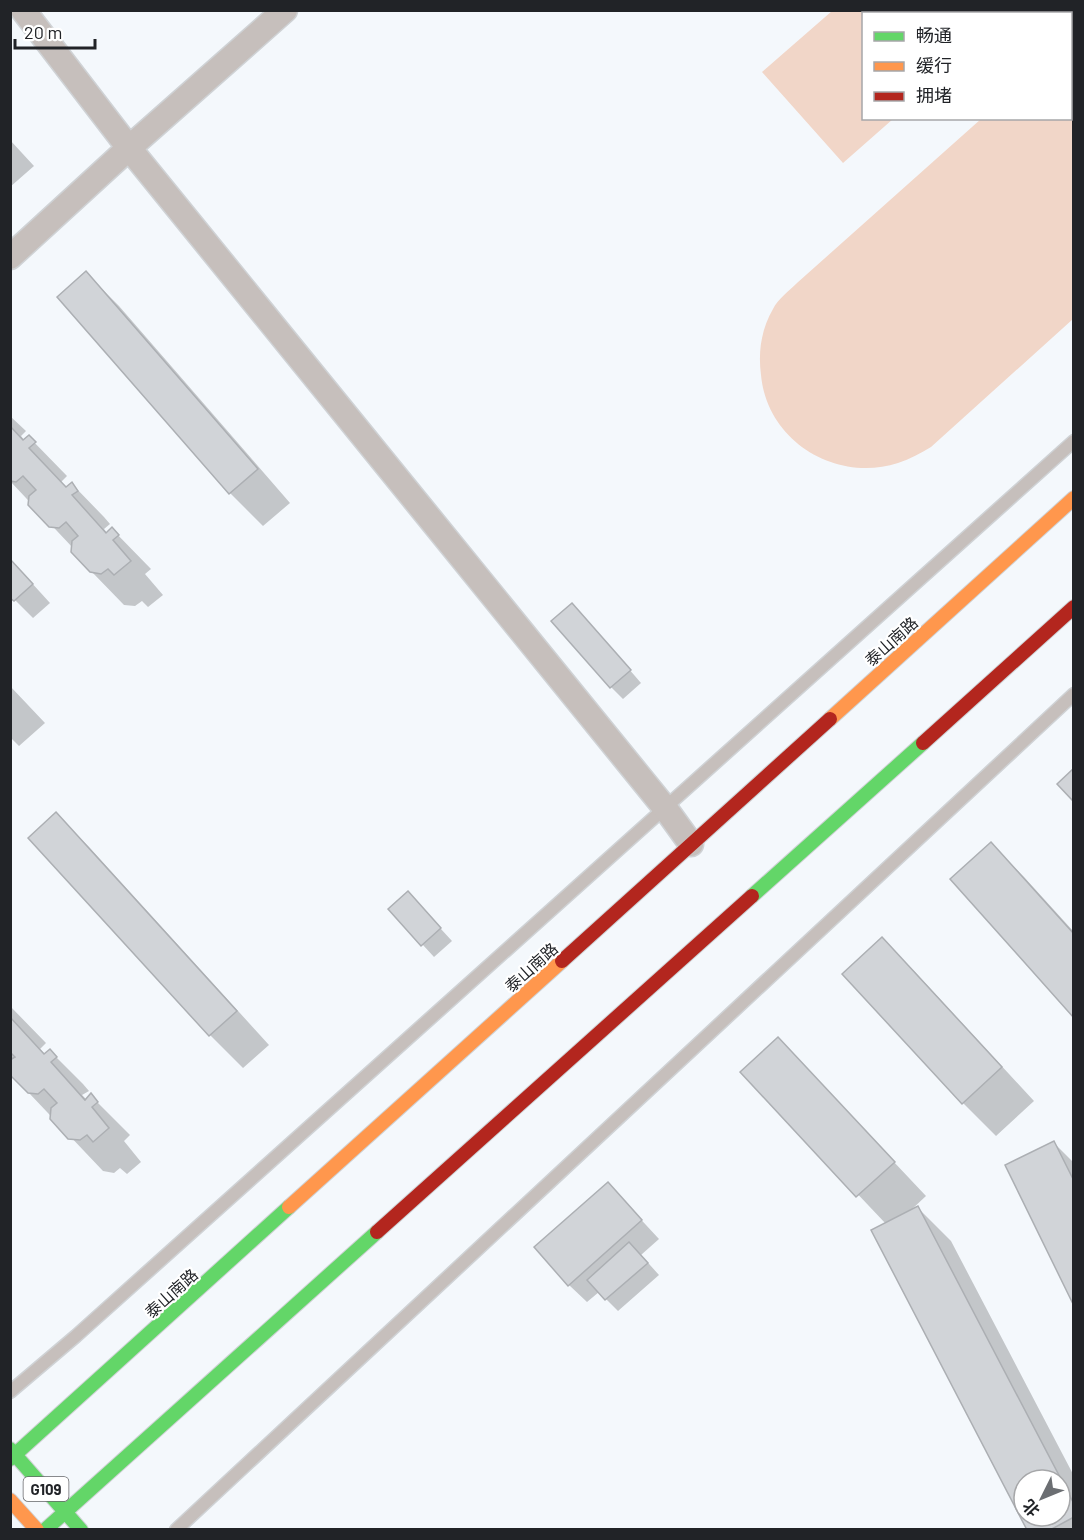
<svg xmlns="http://www.w3.org/2000/svg" width="1084" height="1540" font-family="Barlow,'Noto Sans SC',sans-serif">
<style>
.garden{fill:#f1d6c8}
.shadow{fill:#0003;fill-rule:evenodd}
.building{fill:#d1d4d8;stroke:#acafb3;stroke-width:1.5;fill-rule:evenodd}
.lines{fill:none;stroke-linecap:round;stroke-linejoin:round}
.lane-casing{stroke:#cfd2d5;stroke-width:15}
.street-casing{stroke:#cfd2d5;stroke-width:27}
.fast-casing{stroke:#cfd2d5;stroke-width:16}
.slow-casing{stroke:#cfd2d5;stroke-width:16}
.jam-casing{stroke:#cfd2d5;stroke-width:16}
.lane{stroke:#c6bfbc;stroke-width:12}
.street{stroke:#c6bfbc;stroke-width:24}
.fast{stroke:#63d668;stroke-width:14}
.slow{stroke:#ff974d;stroke-width:14}
.jam{stroke:#b3261e;stroke-width:14}
.labels{text-anchor:middle;dominant-baseline:central;stroke-width:4.5;stroke-linejoin:round;paint-order:stroke}
.shield{fill:#fff;stroke:#646568;stroke-width:1.5}
.shield-label{font-size:15px;font-weight:bold;fill:#212327}
.street-label{font-size:16px;fill:#212327;stroke:#fff}
</style>
<rect width="100%" height="100%" fill="#f4f8fc"/>
<path class="garden" d="M 895,11 L 897,13 L 864,14 L 864,118 L 893,119 L 843,163 L 762,72 L 832,11 Z
M 1071,89 L 1074,90 L 1073,319 L 931,447 C 921,453 910,459 898,463 C 836,483 767,441 761,375 C 758,352 761,330 773,309 C 778,299 789,291 797,283 L 981,119 L 1070,118 Z"/>
<path class="shadow" d="M 10,140 L 34,166 L 10,187 Z
M 86,273 L 119,306 L 290,503 L 263,526 L 230,493 Z
M 10,416 L 26,431 L 21,436 L 25,441 L 29,437 L 67,476 L 61,482 L 67,488 L 72,484 L 104,517 L 110,524 L 104,529 L 108,534 L 112,529 L 151,569 L 145,574 L 163,595 L 148,607 L 142,601 L 135,606 L 124,605 L 91,571 L 73,548 L 10,481 Z
M 10,559 L 50,603 L 33,618 L 10,595 Z
M 584,617 L 641,683 L 623,699 L 611,687 Z
M 10,686 L 45,723 L 19,746 L 10,737 Z
M 56,814 L 89,847 L 269,1045 L 243,1068 L 210,1035 L 30,838 Z
M 991,844 L 1024,877 L 1074,932 L 1074,1016 Z
M 419,905 L 452,941 L 434,957 L 390,909 Z
M 882,939 L 915,972 L 1034,1101 L 996,1136 L 963,1103 Z
M 10,1006 L 46,1043 L 40,1049 L 46,1055 L 50,1051 L 83,1084 L 89,1091 L 82,1095 L 87,1100 L 91,1096 L 130,1135 L 124,1141 L 141,1162 L 127,1174 L 120,1168 L 114,1173 L 103,1171 L 10,1073 Z
M 778,1039 L 926,1196 L 911,1210 L 918,1208 L 951,1241 L 1074,1476 L 1074,1530 L 1029,1530 L 886,1224 L 742,1072 ZM 1024,1480 L 1060,1480 L 1060,1516 L 1024,1516 Z
M 1054,1143 L 1074,1163 L 1074,1302 Z
M 608,1184 L 659,1239 L 641,1255 L 659,1275 L 618,1311 L 599,1292 L 587,1302 L 569,1285 Z"/>
<path class="building" d="M 86,271 L 258,469 L 229,494 L 57,297 Z
M 10,426 L 23,440 L 29,435 L 36,442 L 29,448 L 66,487 L 72,482 L 78,491 L 72,495 L 106,533 L 112,527 L 119,535 L 113,540 L 131,561 L 114,575 L 108,569 L 101,574 L 90,572 L 71,552 L 72,541 L 78,536 L 66,522 L 59,528 L 49,527 L 28,505 L 29,496 L 36,490 L 23,476 L 16,482 L 10,481 Z
M 10,559 L 33,584 L 14,601 L 10,598 Z
M 572,603 L 631,670 L 610,688 L 551,621 Z
M 1074,768 L 1074,802 L 1057,784 Z
M 56,812 L 237,1011 L 209,1036 L 28,838 Z
M 991,842 L 1074,934 L 1074,1018 L 950,879 Z
M 408,891 L 441,928 L 421,946 L 388,909 Z
M 882,937 L 1002,1067 L 962,1104 L 842,974 Z
M 10,1017 L 44,1054 L 50,1049 L 57,1057 L 51,1062 L 85,1100 L 91,1093 L 98,1102 L 92,1107 L 109,1128 L 93,1142 L 87,1135 L 80,1140 L 68,1139 L 50,1119 L 51,1108 L 57,1103 L 44,1089 L 38,1094 L 28,1093 L 10,1075 L 10,1060 L 15,1057 L 10,1052 Z
M 778,1037 L 895,1162 L 856,1197 L 740,1072 Z
M 1054,1141 L 1074,1181 L 1074,1306 L 1005,1165 Z
M 608,1182 L 642,1220 L 568,1286 L 534,1247 Z
M 918,1206 L 1074,1504 L 1074,1517 L 1050,1530 L 1027,1530 L 871,1230 ZM 1024,1480 L 1060,1480 L 1060,1516 L 1024,1516 Z
M 629,1242 L 648,1263 L 605,1300 L 587,1280 Z"/>
<g class="lines">
<defs>
<path id="lane" d="M 10,1392 L 76,1336 L 1074,441
M 176,1530 L 1074,694"/>
<path id="street" d="M 23,10 L 129,148 L 665,808 L 691,844
M 10,257 L 129,148 L 285,10"/>
<path id="fast" d="M 752,896 L 923,743
M 10,1449 L 81,1530
M 10,1459 L 289,1207
M 45,1530 L 377,1232"/>
<path id="slow" d="M 830,719 L 1074,498
M 289,1207 L 562,961
M 10,1500 L 37,1530"/>
<path id="jam" d="M 923,743 L 1074,607
M 562,961 L 830,719
M 377,1232 L 752,896"/>
</defs>
<use href="#lane" class="lane-casing"/>
<use href="#street" class="street-casing"/>
<use href="#fast" class="fast-casing"/>
<use href="#slow" class="slow-casing"/>
<use href="#jam" class="jam-casing"/>
<use href="#lane" class="lane"/>
<use href="#street" class="street"/>
<use href="#fast" class="fast"/>
<use href="#slow" class="slow"/>
<use href="#jam" class="jam"/>
</g>
<g class="labels">
<rect class="shield" x="23.5" y="1477" width="45" height="24" rx="4.5"/>
<g class="shield-label">
<text x="46" y="1489">G109</text>
</g>
<g class="street-label">
<text transform="translate(891 641) rotate(-42)">泰山南路</text>
<text transform="translate(531 967) rotate(-42)">泰山南路</text>
<text transform="translate(171 1293) rotate(-42)">泰山南路</text>
</g>
</g>
<rect width="1084" height="1540" fill="none" stroke="#212327" stroke-width="24"/>
<rect x="862" y="12" width="210" height="108" fill="#ffffff" stroke="#a6a7a9" stroke-width="1.5"/>
<rect x="874" y="32" width="30" height="9" fill="#63d668" stroke="#a6a7a9" stroke-width="1.5"/>
<text x="916" y="42" font-size="18" fill="#212327">畅通</text>
<rect x="874" y="62" width="30" height="9" fill="#ff974d" stroke="#a6a7a9" stroke-width="1.5"/>
<text x="916" y="72" font-size="18" fill="#212327">缓行</text>
<rect x="874" y="92" width="30" height="9" fill="#b3261e" stroke="#a6a7a9" stroke-width="1.5"/>
<text x="916" y="102" font-size="18" fill="#212327">拥堵</text>
<g transform="translate(1042 1498) rotate(227)"><circle r="28" fill="#ffffff" stroke="#a6a7a9" stroke-width="1.5"/>
<path d="M0-4.5L10 22L0 15L-10 22Z" fill="#6b6e72"/>
<text y="-9" font-size="16" font-weight="bold" text-anchor="middle" fill="#212327">北</text>
</g>
<path d="M15 39v9h80v-9" fill="none" stroke="#212327" stroke-width="3"/>
<text x="24" y="39" font-size="18" fill="#212327" stroke="#ffffff" stroke-width="4.5" paint-order="stroke">20 m</text>
</svg>
